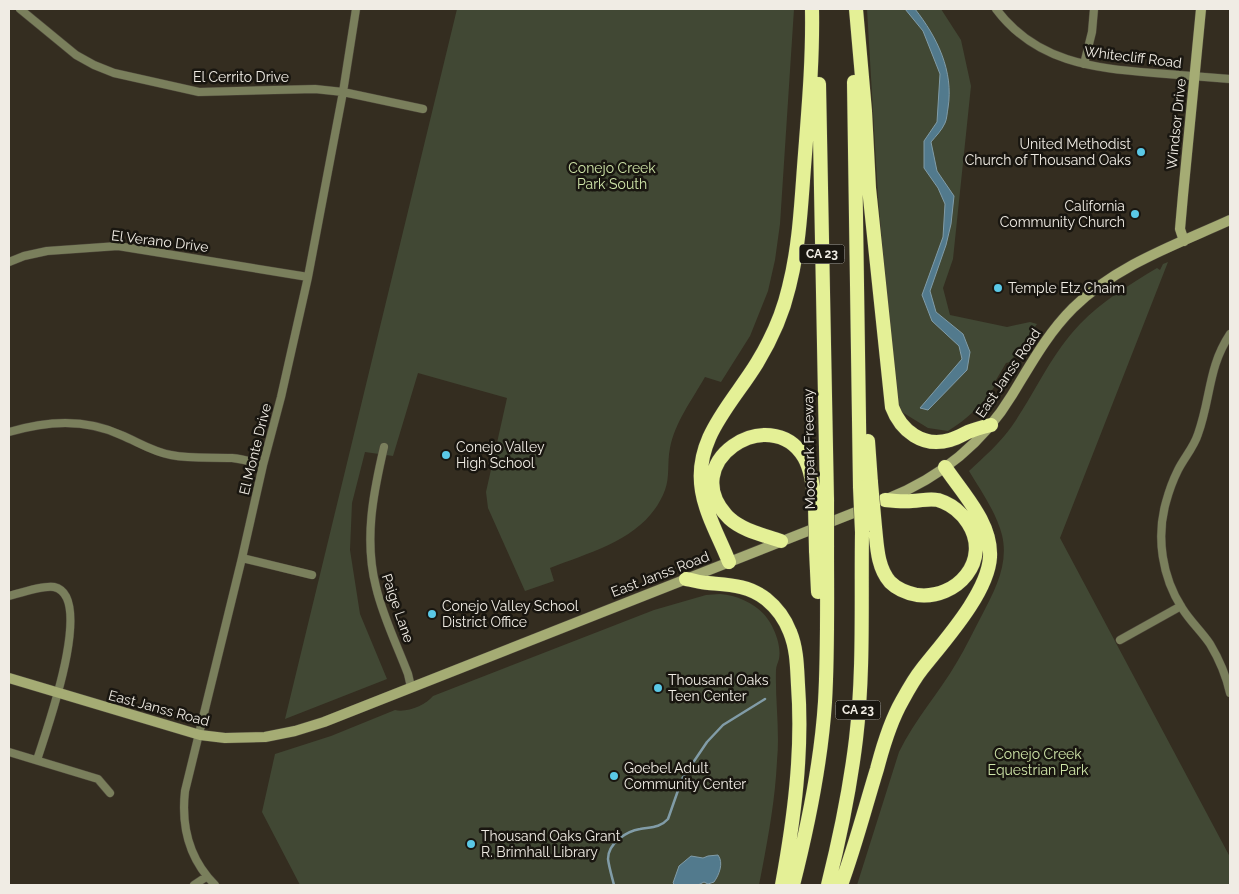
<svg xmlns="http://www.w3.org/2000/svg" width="1239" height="894" font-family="Raleway,sans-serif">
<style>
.green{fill:#414834}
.water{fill:#527a8d;stroke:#819ca7}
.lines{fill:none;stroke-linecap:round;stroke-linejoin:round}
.stream{stroke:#819ca7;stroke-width:2.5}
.street-casing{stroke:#4e483b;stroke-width:9}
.secondary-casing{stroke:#4e483b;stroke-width:11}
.highway-casing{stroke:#4e483b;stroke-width:15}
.street{stroke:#7a7f5c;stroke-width:8}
.secondary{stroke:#a5ac74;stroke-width:10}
.highway{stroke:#e4f096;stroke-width:14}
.highway-bridge-casing{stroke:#4e483b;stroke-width:15;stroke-linecap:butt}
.highway-bridge{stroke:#e4f096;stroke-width:14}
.poi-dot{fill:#5ac8e6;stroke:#191610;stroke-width:2}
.labels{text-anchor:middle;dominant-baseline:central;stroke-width:5;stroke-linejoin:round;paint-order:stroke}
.shield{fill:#191610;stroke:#b0aca4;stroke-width:1}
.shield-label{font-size:12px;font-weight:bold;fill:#f0ece4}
.street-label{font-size:14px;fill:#f0ece4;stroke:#191610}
.poi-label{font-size:14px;fill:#f0ece4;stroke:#191610;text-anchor:start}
.park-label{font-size:14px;fill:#cfe5a8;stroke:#191610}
</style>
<rect width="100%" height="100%" fill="#342d20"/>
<path class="green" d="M 457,9 L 794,9 L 780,224 L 775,260 L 768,291 L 750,336 L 721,382 L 705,377 C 692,400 675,422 670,448 C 667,462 670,477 665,490 C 647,538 593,551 550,568 L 554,581 L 525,591 L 488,508 L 486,492 L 507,398 L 418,373 L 393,456 L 365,452 L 352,503 L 350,550 L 360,614 L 387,679 L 285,719 Z
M 867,9 L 941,9 L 961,40 L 971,86 L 953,259 L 943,288 L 950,315 L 1007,327 L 1030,322 L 1037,324 L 1010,362 L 1006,363 L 996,380 L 996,384 C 985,403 966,420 948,431 L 928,428 L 897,409 L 878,197 Z
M 1168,262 L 1060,538 L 1230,857 L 1230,885 L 857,885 L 899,752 C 915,719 939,693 957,662 C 966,647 974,630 982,615 C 995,590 1009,564 1002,535 C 996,512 981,491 969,471 C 984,457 1000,443 1012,426 C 1035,393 1051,354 1080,324 C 1102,301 1129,285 1157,268 L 1160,270 L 1163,264 Z
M 720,594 C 741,596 762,606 772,626 C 777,636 781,648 779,659 C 778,663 776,666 776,670 C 775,700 780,731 777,761 C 775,803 767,844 759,885 L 300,885 L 262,812 L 275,754 L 331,736 L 395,710 C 407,713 426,705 433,696 L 654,610 L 706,595 Z"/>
<path class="water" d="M 905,9 L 915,9 C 937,37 954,71 948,108 C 947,113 947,119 945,123 C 942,130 936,136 931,142 L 937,171 L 954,196 L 951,224 L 946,245 L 930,291 L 936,312 L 963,334 L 970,352 L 967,370 L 928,410 L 920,408 L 962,359 L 959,346 L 932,321 L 922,295 L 943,237 L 945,204 L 938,188 L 924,168 L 924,141 L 937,122 L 940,74 L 923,31 Z
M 718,855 C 724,863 719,875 714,882 L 708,884 L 704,882 L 698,885 L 675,885 L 673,883 L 679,866 L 691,856 L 703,858 L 708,856 Z"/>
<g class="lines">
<path class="stream" d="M 614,885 C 612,877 609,867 608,859 C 608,843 627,831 640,829 C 651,827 660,828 668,819 L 682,779 L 707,742 L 723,725 L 765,699"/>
<defs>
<path id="street" d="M 20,9 L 76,55 L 94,65 L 114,73 L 199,92 L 315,89 L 343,92 L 423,109
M 996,9 C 1036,62 1092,68 1154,73 C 1179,75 1205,77 1230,79
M 1084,64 L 1092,32 L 1094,9
M 9,262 L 24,256 L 47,251 L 118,246 L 308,277
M 1230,334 C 1208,367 1211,398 1198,434 C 1194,447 1184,458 1178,470 C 1173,480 1169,491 1166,502 C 1156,537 1162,577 1182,608 C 1190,621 1201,631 1210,644 C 1219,659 1226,675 1230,693
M 9,432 C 47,421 84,418 121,435 C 138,442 153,452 171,455 C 191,459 212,457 232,458 C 243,459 253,462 263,465
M 384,447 C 373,494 364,540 376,587 C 383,617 397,645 408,674 L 411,687
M 242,558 L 312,575
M 9,596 C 20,593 43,585 54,587 C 96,596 45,734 37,760
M 1120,640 L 1181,606
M 9,752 L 98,779 L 110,793
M 194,885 L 206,877
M 215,885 C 189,859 181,827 185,791 L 242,558 L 263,465 L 281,397 L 308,277 L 343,92 L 356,9"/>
<path id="secondary" d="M 1184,241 L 1180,229 L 1183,195 L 1201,9
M 887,499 C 939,478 983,443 1012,395 C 1031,364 1047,334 1073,308 C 1117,265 1175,245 1230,220
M 9,678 L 200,735 L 225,738 L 265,737 L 295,731 L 324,722 L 866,508"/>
<path id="highway" d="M 856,9 L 865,111 L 869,188 L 892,407 C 901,431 923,448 950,440 C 957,438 962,435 968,432 C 975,429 983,427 991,425
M 854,82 L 860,487
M 819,84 L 827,500
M 868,441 L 871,483
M 875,527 C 877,545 877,567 890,582 C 897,589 907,593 917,595 C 957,600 992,560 968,523 C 961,512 951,504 938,500 C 928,498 921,501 912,501 C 903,502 894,501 885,500
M 781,541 C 764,535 743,531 729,518 C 674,463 770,401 804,457 C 812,471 813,489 815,505
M 816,550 L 818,592
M 729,562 C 720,539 706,515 702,491 C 693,439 732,404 757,363 C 771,340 783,313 789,287 C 799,248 801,207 804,167 C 808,114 813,62 812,9
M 686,579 C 693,580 701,583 708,583 C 729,585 748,585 766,599 C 776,607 785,619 790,632 C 797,649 797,667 798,685 C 803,752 794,819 782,885
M 793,885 C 808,826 821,764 825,702 C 828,651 827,598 827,547
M 828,885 C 840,837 850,789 856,739 C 864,671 861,601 862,532
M 841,885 C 855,847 865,808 877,769 C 883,746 890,722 902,701 C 908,690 914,679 922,669 C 944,641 988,593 990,557 C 992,523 963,494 945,467"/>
</defs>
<use href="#street" class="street-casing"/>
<use href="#secondary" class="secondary-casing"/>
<use href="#highway" class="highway-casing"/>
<use href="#street" class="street"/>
<use href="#secondary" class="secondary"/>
<use href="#highway" class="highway"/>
<defs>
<path id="highway-bridge" d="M 871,483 L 875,527
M 860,487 L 862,532
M 827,500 L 827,547
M 815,505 L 816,550"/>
</defs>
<use href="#highway-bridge" class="highway-bridge-casing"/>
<use href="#highway-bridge" class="highway-bridge"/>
</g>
<g class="poi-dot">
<circle cx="1141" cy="152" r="5"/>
<circle cx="1135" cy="214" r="5"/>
<circle cx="998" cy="288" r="5"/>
<circle cx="446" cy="455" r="5"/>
<circle cx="432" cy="614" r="5"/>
<circle cx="658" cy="688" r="5"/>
<circle cx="614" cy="776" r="5"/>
<circle cx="471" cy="844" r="5"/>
</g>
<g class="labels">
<g class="shield">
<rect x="799.5" y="244.5" width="45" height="19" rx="4"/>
<rect x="835.5" y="700.5" width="45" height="19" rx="4"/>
</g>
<g class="shield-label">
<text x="822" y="254">CA 23</text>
<text x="858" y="710">CA 23</text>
</g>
<g class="street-label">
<text transform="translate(1133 57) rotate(7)">Whitecliff Road</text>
<text x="241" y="77">El Cerrito Drive</text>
<text transform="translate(1176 124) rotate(-84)">Windsor Drive</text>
<text transform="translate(160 241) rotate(7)">El Verano Drive</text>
<text transform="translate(1008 373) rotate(-56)">East Janss Road</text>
<text transform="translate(255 449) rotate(-76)">El Monte Drive</text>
<text transform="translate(809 449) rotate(-91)">Moorpark Freeway</text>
<text transform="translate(660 574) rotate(-21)">East Janss Road</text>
<text transform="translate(398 608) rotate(71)">Paige Lane</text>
<text transform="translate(159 708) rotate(15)">East Janss Road</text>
</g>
<g class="poi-label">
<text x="1131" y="144" text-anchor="end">United Methodist<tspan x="1131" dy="16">Church of Thousand Oaks</tspan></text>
<text x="1125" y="206" text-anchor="end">California<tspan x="1125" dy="16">Community Church</tspan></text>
<text x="1008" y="288">Temple Etz Chaim</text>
<text x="456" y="447">Conejo Valley<tspan x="456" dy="16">High School</tspan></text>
<text x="442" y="606">Conejo Valley School<tspan x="442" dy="16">District Office</tspan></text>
<text x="668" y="680">Thousand Oaks<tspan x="668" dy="16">Teen Center</tspan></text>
<text x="624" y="768">Goebel Adult<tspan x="624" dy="16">Community Center</tspan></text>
<text x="481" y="836">Thousand Oaks Grant<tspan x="481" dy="16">R. Brimhall Library</tspan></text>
</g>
<g class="park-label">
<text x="612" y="168">Conejo Creek<tspan x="612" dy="16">Park South</tspan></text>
<text x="1038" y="754">Conejo Creek<tspan x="1038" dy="16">Equestrian Park</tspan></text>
</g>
</g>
<rect width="1239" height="894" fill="none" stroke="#f0ece4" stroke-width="20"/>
</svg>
